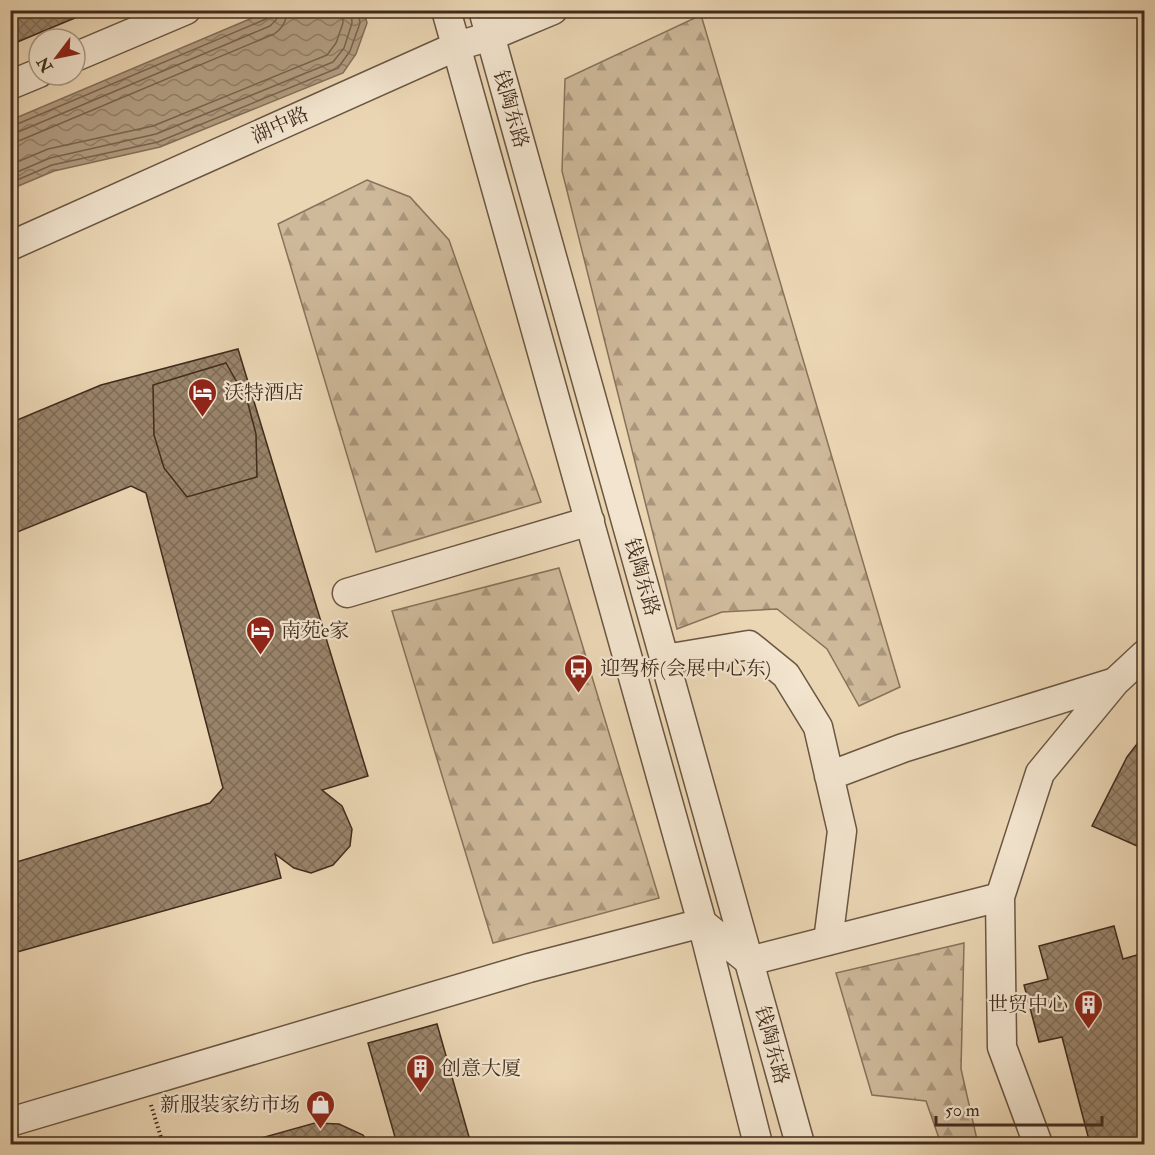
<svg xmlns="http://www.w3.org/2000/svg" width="1155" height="1155" font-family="'IM FELL Double Pica','Noto Serif SC',serif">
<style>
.forest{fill:url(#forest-firs);stroke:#87725b;stroke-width:1.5}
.water{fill:url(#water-waves);stroke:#846f58;stroke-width:1.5}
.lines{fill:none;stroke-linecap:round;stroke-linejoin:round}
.shore{stroke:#78644e;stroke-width:1.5}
.building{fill:url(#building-cross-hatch);stroke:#402b1c;stroke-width:1.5}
.minor-casing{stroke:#6b5642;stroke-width:31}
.path{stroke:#402b1c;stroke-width:4;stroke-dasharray:1.5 3;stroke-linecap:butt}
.minor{stroke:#f2e4ce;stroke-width:28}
.labels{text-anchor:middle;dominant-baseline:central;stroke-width:4.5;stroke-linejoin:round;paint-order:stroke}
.street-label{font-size:20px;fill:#402b1c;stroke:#f2e4ce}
.poi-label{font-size:20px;fill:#402b1c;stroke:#f2e4ce;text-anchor:start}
</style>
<defs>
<pattern id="forest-firs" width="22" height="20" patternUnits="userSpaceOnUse" patternTransform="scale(1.5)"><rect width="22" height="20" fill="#ceb99a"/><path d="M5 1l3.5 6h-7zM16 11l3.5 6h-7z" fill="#a9977d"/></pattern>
<pattern id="water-waves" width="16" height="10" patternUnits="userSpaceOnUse" patternTransform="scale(1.5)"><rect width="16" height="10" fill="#b19c80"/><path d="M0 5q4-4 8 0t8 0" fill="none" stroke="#917f68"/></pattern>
<pattern id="building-cross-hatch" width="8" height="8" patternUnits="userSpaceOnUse" patternTransform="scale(1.5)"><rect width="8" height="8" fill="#99846b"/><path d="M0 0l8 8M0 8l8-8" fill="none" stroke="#7e6c57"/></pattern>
</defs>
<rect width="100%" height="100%" fill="#ebd6b4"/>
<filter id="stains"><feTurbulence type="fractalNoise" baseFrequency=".00333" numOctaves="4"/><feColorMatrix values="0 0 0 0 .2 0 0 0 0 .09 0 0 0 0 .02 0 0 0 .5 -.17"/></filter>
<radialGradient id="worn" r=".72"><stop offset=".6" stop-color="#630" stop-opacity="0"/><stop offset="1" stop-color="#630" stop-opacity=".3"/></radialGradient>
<path class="forest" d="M 701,15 L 900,687 L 859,706 L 827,649 L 777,609 L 722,612 L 677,629 L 562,171 L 565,79 Z
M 367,180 L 410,197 L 449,240 L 541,502 L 376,552 L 278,224 Z
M 559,568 L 659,898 L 493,943 L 392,611 Z
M 964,943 L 961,1069 L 978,1144 L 941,1144 L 926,1101 L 872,1095 L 836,973 Z"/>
<path class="water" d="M 271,10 L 364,11 L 367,23 L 356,54 L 343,73 L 160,147 L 54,171 L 11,189 L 11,120 Z"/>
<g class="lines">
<path class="shore" d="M 10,125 L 15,125 L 266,19 L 270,16 L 271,10
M 10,133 L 18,132 L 270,26 L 276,20 L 278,10
M 10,142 L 21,140 L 274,34 C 283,28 287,21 287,10
M 10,165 L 48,149 L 153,126 L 327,55 L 336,43 L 343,23 L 342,10
M 10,175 L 50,158 L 156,134 L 333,62 L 344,48 L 352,23 L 351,10
M 10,183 L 52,165 L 158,142 L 338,68 L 350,51 L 360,23 L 358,10"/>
</g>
<path class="building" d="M 10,10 L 94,10 L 10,45 Z
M 238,349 L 368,776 L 322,790 L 342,806 L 352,829 L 350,846 L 333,865 L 311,873 L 294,868 L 275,854 L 281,878 L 10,954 L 10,864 L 210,803 L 223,788 L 146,493 L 131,486 L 10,535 L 10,423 L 101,385 Z
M 226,363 L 247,400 L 256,434 L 257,477 L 187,497 L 164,468 L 154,435 L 153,385 Z
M 1144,735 L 1144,849 L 1092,826 L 1127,757 Z
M 1114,926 L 1123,959 L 1144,953 L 1144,1020 L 1139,1022 L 1144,1042 L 1144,1144 L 1071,1144 L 1089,1140 L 1062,1037 L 1039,1042 L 1024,985 L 1048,979 L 1039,946 Z
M 437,1024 L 471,1144 L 397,1144 L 368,1043 Z
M 315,1123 L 339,1124 L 363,1135 L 370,1144 L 240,1144 Z"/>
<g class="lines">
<defs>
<path id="minor" d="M 446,10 L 702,923 L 758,1144
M 483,10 L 800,1144
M 75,57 L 186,10
M 10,85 L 39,73
M 10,246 L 457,46 L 491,36 L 553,10
M 347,593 L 590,521
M 665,659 L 749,645 L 786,675 L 818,727 L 842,831 L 828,941
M 829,776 L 903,748 L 1115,682
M 10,1122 L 529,968 L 702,923 L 749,961 L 1000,897
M 1038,1144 L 1002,1047 L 1000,897 L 1040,773 L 1115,682 L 1144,655"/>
</defs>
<use href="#minor" class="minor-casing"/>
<path class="path" d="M 151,1105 L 163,1144"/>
<use href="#minor" class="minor"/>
</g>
<defs>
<symbol id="hotel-pin" viewBox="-11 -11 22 30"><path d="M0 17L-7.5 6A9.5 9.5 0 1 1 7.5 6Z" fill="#8f2418" stroke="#f2e4ce"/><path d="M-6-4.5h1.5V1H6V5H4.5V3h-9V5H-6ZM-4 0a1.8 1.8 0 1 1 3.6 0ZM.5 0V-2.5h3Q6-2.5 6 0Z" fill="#fff"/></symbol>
<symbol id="bus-pin" viewBox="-11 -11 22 30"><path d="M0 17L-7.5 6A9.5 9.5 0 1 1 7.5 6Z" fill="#8f2418" stroke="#f2e4ce"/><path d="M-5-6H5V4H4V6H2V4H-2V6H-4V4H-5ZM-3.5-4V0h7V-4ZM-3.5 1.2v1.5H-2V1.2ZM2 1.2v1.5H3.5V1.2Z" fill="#fff"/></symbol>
<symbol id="building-pin" viewBox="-11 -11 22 30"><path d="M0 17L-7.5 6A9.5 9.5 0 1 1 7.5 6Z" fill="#8f2418" stroke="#f2e4ce"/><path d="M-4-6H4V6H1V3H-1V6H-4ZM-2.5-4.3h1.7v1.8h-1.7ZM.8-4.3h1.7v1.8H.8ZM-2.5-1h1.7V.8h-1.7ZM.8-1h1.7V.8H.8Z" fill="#fff"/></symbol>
<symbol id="shop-pin" viewBox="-11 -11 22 30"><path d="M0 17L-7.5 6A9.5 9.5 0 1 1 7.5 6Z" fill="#8f2418" stroke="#f2e4ce"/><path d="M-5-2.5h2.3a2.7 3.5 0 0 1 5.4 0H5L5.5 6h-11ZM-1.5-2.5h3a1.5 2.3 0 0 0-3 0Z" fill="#fff"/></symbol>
</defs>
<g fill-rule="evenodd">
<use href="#hotel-pin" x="186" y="376" width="33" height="45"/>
<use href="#hotel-pin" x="244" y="614" width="33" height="45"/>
<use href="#bus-pin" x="562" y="652" width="33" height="45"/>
<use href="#building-pin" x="1072" y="988" width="33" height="45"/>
<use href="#building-pin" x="404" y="1052" width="33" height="45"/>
<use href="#shop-pin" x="304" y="1088" width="33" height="45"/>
</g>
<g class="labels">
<g class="street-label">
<text transform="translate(511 109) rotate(74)">钱陶东路</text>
<text transform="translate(280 125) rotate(-24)">湖中路</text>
<text transform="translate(642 577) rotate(74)">钱陶东路</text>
<text transform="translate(772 1045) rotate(75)">钱陶东路</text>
</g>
<g class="poi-label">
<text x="224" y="392">沃特酒店</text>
<text x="281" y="630">南苑e家</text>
<text x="600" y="668">迎驾桥(会展中心东)</text>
<text x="1068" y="1004" text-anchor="end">世贸中心</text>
<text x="441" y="1068">创意大厦</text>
<text x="300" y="1104" text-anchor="end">新服装家纺市场</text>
</g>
</g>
<rect width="1155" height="1155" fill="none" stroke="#ebd6b4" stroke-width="36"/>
<rect x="12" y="12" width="1131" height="1131" fill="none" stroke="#402b1c" stroke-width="3"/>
<rect x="18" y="18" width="1119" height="1119" fill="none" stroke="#402b1c" stroke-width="1.5"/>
<g transform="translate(57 57) rotate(238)"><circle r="28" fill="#f2e4ce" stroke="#ab9a87" stroke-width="1.5"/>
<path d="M0-4.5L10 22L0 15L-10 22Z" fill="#8f2418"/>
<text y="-9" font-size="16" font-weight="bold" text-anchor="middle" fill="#402b1c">N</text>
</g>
<path d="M936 1116v9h166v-9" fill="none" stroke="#402b1c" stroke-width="3"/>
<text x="945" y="1116" font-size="18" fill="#402b1c" stroke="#f2e4ce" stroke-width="4.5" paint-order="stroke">50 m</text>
<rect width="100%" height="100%" filter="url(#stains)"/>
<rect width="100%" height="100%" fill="url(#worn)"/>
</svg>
